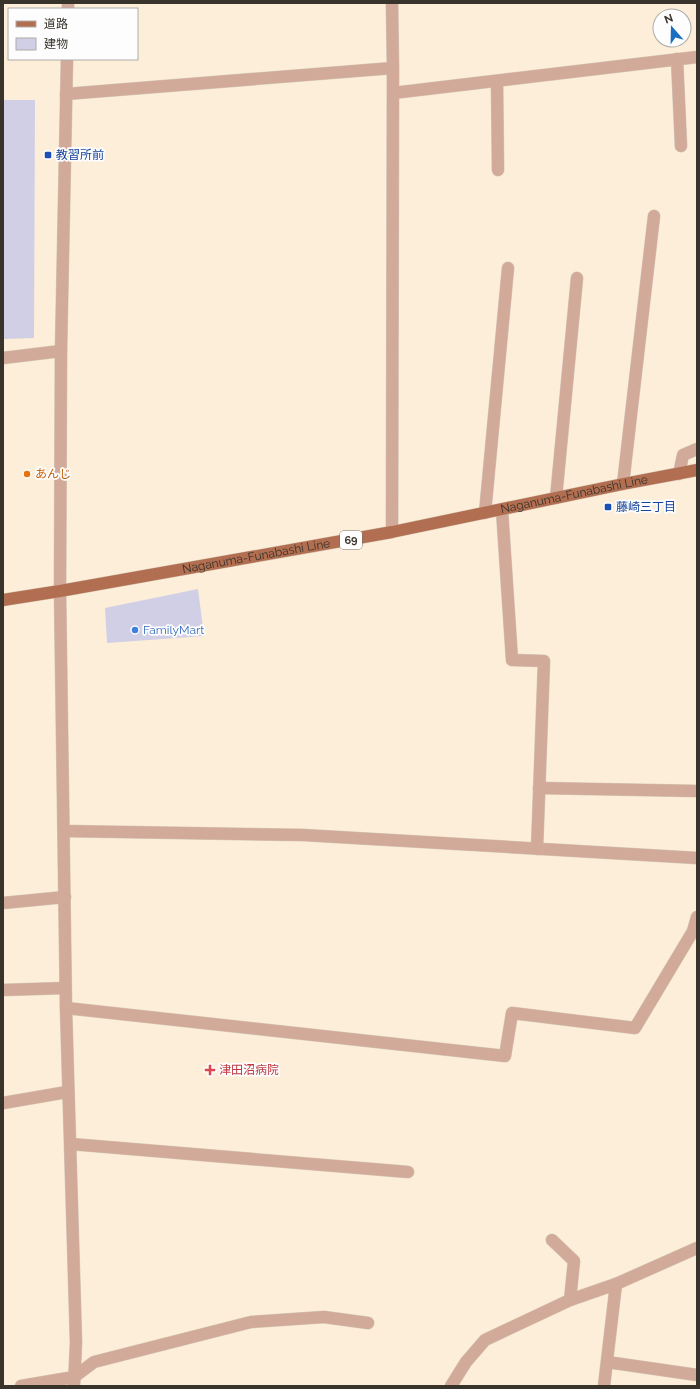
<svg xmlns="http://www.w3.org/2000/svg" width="700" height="1389" font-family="Raleway,'Noto Sans JP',sans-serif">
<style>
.building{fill:#d0cfe6}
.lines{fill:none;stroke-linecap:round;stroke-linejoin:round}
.service-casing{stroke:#d9ccba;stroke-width:13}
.minor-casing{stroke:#d9ccba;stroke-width:13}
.tertiary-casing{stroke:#d9ccba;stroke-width:13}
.primary-casing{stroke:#d9ccba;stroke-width:13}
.service{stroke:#d1aa9a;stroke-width:12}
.minor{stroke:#d1aa9a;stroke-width:12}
.tertiary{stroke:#d1aa9a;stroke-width:12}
.primary{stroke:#b26e51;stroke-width:12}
.transit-dot{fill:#1a4fb4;stroke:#fdfdfd;stroke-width:1.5}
.food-dot{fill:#e8710a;stroke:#fdfdfd;stroke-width:1.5}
.shop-dot{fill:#3f7fe0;stroke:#fdfdfd;stroke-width:1.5}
.health-dot{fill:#e0444e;stroke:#fdfdfd;stroke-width:1.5}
.labels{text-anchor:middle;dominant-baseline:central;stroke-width:3.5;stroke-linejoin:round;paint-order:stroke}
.shield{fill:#fdfdfd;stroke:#73706a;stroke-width:1}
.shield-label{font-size:11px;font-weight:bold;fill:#38332b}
.transit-label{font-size:12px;fill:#164399;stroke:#fdfdfd;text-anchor:start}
.food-label{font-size:12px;fill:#c56008;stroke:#fdfdfd;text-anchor:start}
.street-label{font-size:12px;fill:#38332b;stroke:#fdfdfd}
.shop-label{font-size:12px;fill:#366cbe;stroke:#fdfdfd;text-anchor:start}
.health-label{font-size:12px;fill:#be3a42;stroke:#fdfdfd;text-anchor:start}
</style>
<rect width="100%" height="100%" fill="#fceed9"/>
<path class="building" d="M 3,100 L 35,100 L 34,338 L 3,339 Z
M 198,589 L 204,636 L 107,643 L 105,608 Z"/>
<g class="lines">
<defs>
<path id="service" d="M 677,59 L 681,146
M 497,81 L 498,170
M 679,474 L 683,455 L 697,449
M 623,484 L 654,216
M 556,498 L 577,278
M 485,513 L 508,268
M 539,788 L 697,791
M 3,903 L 65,897
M 3,990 L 65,988
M 3,1103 L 67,1092
M 71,1144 L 408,1172
M 552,1240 L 574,1261 L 570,1300
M 74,1377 L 94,1362 L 251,1322 L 324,1317 L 368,1323"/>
<path id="minor" d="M 392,3 L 393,68
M 393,93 L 697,57
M 66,94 L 393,68 L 392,532
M 3,358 L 61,351
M 502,510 L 512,660 L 544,661 L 537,849
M 64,831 L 303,835 L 697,858
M 66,1008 L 505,1056 L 512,1013 L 635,1028 L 693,931 L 697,917
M 607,1362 L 697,1375
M 451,1386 L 466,1362 L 485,1340 L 570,1300 L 616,1284 L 604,1386"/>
<path id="tertiary" d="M 68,9 L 68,3
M 67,59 L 61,351 L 60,591 L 66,1008 L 76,1342 L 74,1386
M 616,1284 L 697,1248
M 21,1386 L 74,1377"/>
<g id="primary">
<path id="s1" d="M 3,600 L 60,591 L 392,532 L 623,484 L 697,470"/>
</g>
</defs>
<use href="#service" class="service-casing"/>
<use href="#minor" class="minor-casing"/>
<use href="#tertiary" class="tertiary-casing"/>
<use href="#primary" class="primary-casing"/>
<use href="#service" class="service"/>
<use href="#minor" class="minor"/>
<use href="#tertiary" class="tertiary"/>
<use href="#primary" class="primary"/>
</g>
<g class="transit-dot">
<rect x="44" y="151" width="8" height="8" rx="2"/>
<rect x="604" y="503" width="8" height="8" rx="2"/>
</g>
<circle class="food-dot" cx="27" cy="474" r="4"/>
<circle class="shop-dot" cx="135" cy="630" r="4"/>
<path class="health-dot" d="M208 1064h4v4h4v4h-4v4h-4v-4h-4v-4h4z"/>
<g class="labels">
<rect class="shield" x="340" y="531" width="22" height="18" rx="3"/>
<g class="shield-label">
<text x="351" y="540">69</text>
</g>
<g class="transit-label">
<text x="56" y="155">教習所前</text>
<text x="616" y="507">藤崎三丁目</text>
</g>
<g class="food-label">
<text x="35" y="474">あんじ</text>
</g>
<g class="street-label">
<text stroke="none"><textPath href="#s1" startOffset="581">Naganuma-Funabashi Line</textPath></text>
<text stroke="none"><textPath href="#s1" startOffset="257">Naganuma-Funabashi Line</textPath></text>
</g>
<g class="shop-label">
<text x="143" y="630">FamilyMart</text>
</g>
<g class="health-label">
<text x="219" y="1070">津田沼病院</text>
</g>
</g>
<rect width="700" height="1389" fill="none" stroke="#38332b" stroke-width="8"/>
<rect x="8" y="8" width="130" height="52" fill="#fdfdfd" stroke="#aeaca9"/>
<rect x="16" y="21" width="20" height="6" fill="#b26e51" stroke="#aeaca9"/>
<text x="44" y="28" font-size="12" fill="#38332b">道路</text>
<rect x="16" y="38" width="20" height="12" fill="#d0cfe6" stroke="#aeaca9"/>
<text x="44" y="48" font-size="12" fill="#38332b">建物</text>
<g transform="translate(672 28) rotate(340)"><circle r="19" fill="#fdfdfd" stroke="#aeaca9"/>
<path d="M0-3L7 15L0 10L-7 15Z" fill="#1a70be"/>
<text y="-6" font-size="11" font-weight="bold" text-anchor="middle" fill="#38332b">N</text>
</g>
</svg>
